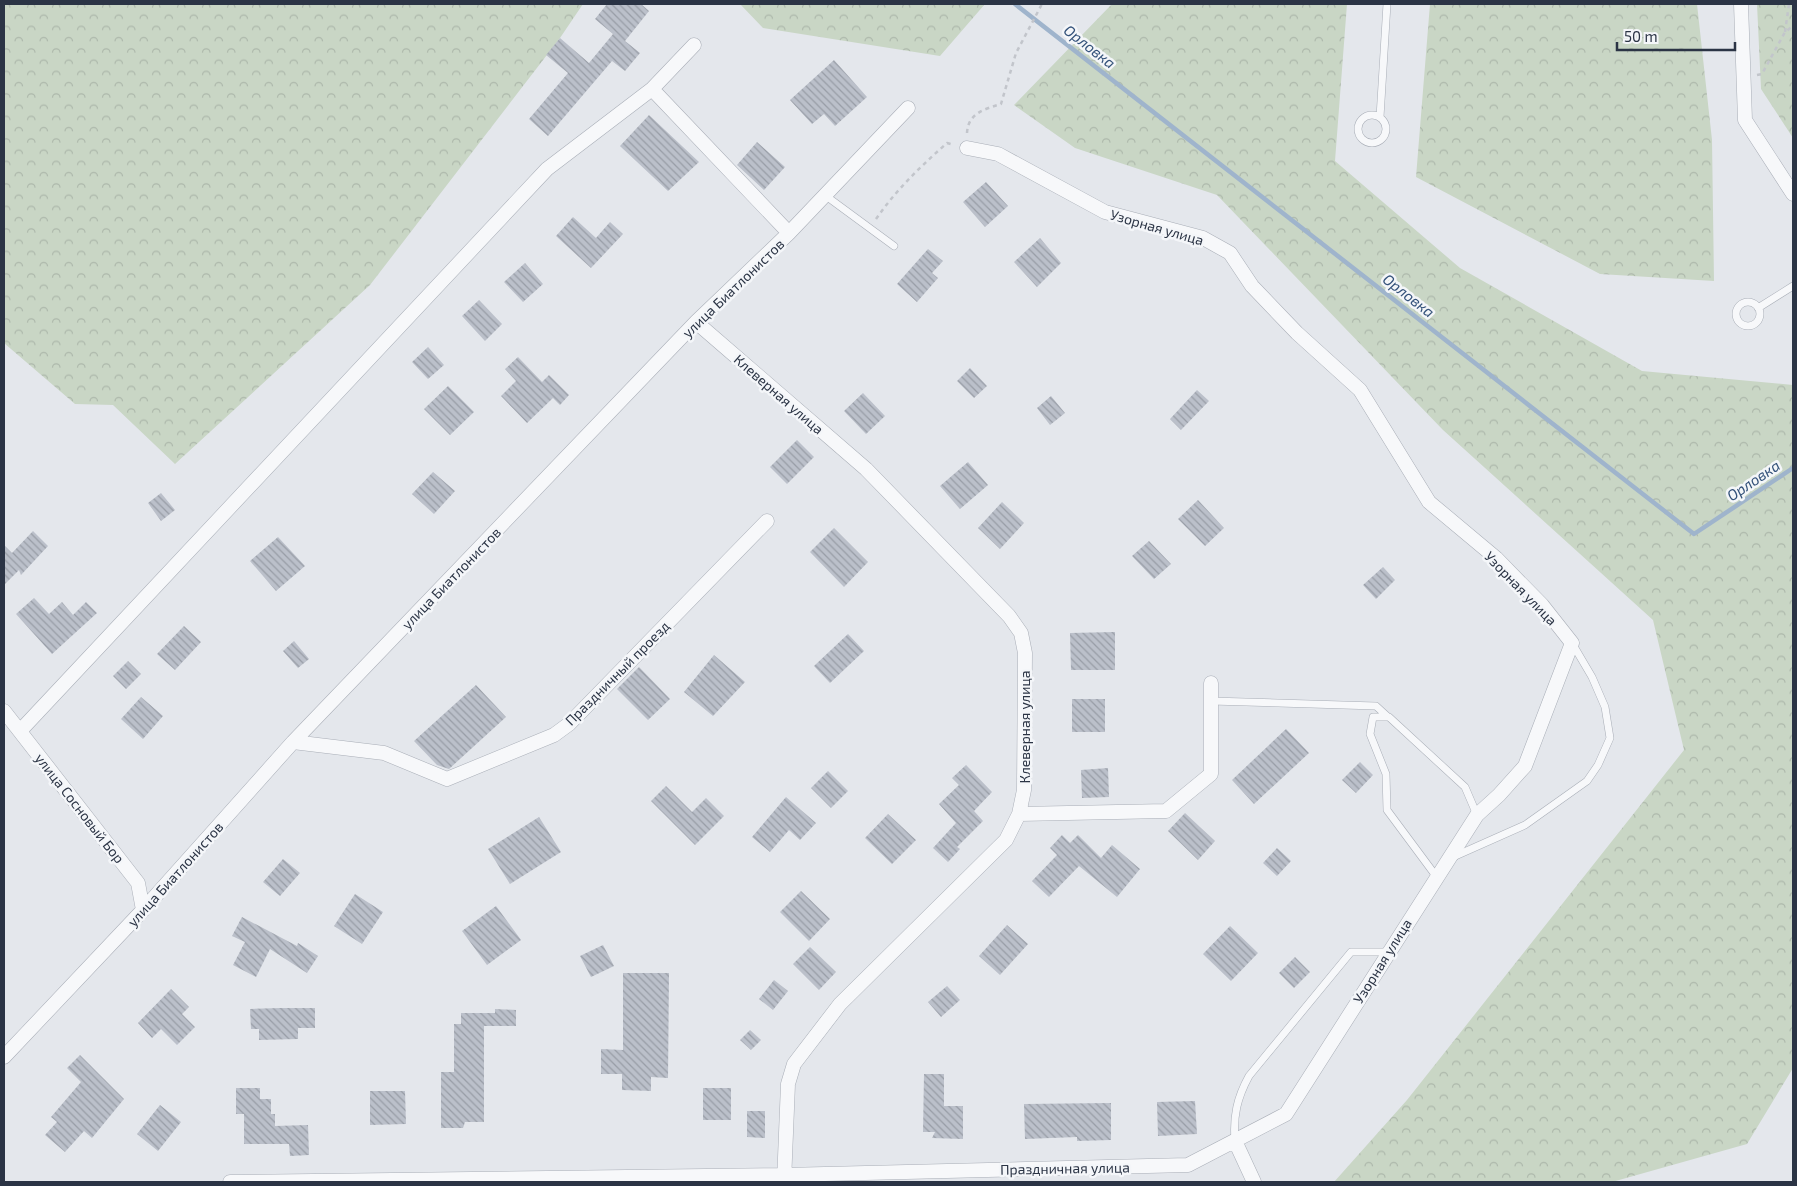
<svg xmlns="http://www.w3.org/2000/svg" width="1797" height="1186" font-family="'Exo 2',sans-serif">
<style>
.forest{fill:url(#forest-crowns)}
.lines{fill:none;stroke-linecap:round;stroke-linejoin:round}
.stream{stroke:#9fb4cc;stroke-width:4.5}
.building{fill:url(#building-back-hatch)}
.service-casing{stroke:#a9aeb7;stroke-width:8}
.minor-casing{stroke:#a9aeb7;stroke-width:15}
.path{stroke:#c2c5cb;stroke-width:2.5;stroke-dasharray:4 4;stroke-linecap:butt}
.service{stroke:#f7f8fa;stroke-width:7}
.minor{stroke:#f7f8fa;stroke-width:14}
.labels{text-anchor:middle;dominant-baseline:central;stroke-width:5;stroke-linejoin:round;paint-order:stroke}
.street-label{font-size:14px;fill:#2b3445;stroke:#f4f6f9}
.water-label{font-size:15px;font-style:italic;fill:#34527a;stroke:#f4f6f9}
</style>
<defs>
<pattern id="forest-crowns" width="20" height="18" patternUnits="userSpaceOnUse" patternTransform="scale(1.25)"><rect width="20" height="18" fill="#c9d6c5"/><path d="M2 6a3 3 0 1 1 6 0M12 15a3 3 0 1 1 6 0" fill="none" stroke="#adb8ab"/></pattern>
<pattern id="building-back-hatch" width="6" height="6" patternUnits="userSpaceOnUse" patternTransform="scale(1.25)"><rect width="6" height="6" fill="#bbc0ca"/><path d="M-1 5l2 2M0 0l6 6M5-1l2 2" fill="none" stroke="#989da6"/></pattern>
</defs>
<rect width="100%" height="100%" fill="#e4e7ec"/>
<path class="forest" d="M 4,4 L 583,4 L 560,38 L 370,285 L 175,464 L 113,405 L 75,404 L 4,343 Z
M 740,4 L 985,4 L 940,56 L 763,28 Z
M 1112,4 L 1347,4 L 1335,161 L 1460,268 L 1642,371 L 1793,385 L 1793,1068 L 1747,1144 L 1612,1182 L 1334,1182 L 1407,1100 L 1684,750 L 1653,620 L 1443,430 L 1217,195 L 1075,148 L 1014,105 Z
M 1430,4 L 1697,4 L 1712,140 L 1714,281 L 1600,274 L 1416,177 Z
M 1757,4 L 1793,4 L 1793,138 L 1761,89 Z"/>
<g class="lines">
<path class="stream" d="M 1015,4 L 1694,534 L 1793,468"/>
</g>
<path class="building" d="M 607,4 L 641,4 L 649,11 L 625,41 L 640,53 L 625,71 L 612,61 L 548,136 L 529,119 L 568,73 L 546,55 L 560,38 L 589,63 L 613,34 L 595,19 Z
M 834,60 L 867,97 L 835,126 L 824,114 L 812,124 L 790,100 Z
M 649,115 L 699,162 L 668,191 L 620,146 Z
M 757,142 L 785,167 L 764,190 L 737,165 Z
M 986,182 L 1008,206 L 985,227 L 963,202 Z
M 573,217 L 596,238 L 610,222 L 623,234 L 591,268 L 556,236 Z
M 1040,238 L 1061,263 L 1037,287 L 1014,262 Z
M 928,249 L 943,261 L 932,273 L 938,278 L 917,302 L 897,284 Z
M 525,263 L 543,284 L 523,302 L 504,282 Z
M 479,300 L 502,324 L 485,341 L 462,316 Z
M 428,347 L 444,365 L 428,379 L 412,362 Z
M 518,357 L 542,382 L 549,375 L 569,395 L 560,405 L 553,398 L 527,423 L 501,396 L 516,381 L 505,369 Z
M 970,368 L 987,386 L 974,398 L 957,381 Z
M 448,386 L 474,412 L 450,435 L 424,409 Z
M 1197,390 L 1209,401 L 1181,430 L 1170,419 Z
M 863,393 L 885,416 L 866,434 L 844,411 Z
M 1051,396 L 1065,413 L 1050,425 L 1037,408 Z
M 797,440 L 814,457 L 787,484 L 770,467 Z
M 968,462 L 988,485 L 960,509 L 940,486 Z
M 433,472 L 455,491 L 434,514 L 412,494 Z
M 161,493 L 175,510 L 161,521 L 148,503 Z
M 1198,500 L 1224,528 L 1205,546 L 1178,519 Z
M 1002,502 L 1024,523 L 1000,549 L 978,528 Z
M 834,528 L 868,562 L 844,587 L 810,552 Z
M 33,531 L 48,546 L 21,575 L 19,570 L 4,585 L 4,545 L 12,553 Z
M 278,537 L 305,566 L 276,591 L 250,561 Z
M 1149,541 L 1171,564 L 1154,579 L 1132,556 Z
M 1383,567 L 1395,580 L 1376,599 L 1363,585 Z
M 34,598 L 49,614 L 62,602 L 73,615 L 86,602 L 97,613 L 52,654 L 16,614 Z
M 184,626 L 201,642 L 175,670 L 157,654 Z
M 1115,632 L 1115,670 L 1071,670 L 1070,633 Z
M 848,634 L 864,651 L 830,683 L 814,666 Z
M 294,641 L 309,659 L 298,668 L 283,651 Z
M 714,655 L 745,682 L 713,716 L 684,692 Z
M 128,661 L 141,674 L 126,689 L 113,676 Z
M 639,667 L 670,699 L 648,720 L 617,689 Z
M 476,685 L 506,717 L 449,769 L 437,765 L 414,741 Z
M 141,697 L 163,716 L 143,739 L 121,719 Z
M 1072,699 L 1105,699 L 1105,732 L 1072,732 Z
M 1286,729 L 1309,753 L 1254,804 L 1232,780 Z
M 1360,762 L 1373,775 L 1356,793 L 1342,780 Z
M 966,765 L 992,792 L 974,811 L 983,821 L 957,847 L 960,849 L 948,862 L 933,848 L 956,823 L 939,804 L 959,785 L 952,778 Z
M 1108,768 L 1109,797 L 1082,798 L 1081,770 Z
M 828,771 L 848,791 L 831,808 L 811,788 Z
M 666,786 L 692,812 L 706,798 L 724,816 L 695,845 L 651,801 Z
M 786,797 L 816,823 L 800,840 L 789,830 L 770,852 L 752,837 Z
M 1185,813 L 1215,841 L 1198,860 L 1168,831 Z
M 888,814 L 916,840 L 892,864 L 865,838 Z
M 539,817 L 561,852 L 510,884 L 488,849 Z
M 1062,835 L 1070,843 L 1078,835 L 1101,858 L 1112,845 L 1140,869 L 1117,897 L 1079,866 L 1049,897 L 1032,881 L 1057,855 L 1050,848 Z
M 1277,848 L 1291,861 L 1277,876 L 1263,863 Z
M 283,859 L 300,873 L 280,896 L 263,882 Z
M 801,891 L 830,919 L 809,941 L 780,912 Z
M 355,894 L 383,912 L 362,944 L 334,926 Z
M 496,906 L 521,940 L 487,965 L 462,931 Z
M 242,917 L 297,946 L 298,943 L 318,956 L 307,973 L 270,949 L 256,977 L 233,965 L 245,942 L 232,936 Z
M 1007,925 L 1028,944 L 1000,975 L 979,956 Z
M 1230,926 L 1258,953 L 1231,981 L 1203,954 Z
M 603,945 L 614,966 L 591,977 L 580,956 Z
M 810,947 L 836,972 L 819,990 L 793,964 Z
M 1295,957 L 1310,972 L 1294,988 L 1279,973 Z
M 623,973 L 669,973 L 668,1078 L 651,1077 L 651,1091 L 622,1090 L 622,1074 L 601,1074 L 601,1049 L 623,1050 Z
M 774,980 L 788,991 L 773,1010 L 759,999 Z
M 947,986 L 960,1000 L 941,1017 L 928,1002 Z
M 171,989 L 189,1007 L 182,1014 L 195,1027 L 177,1045 L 161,1029 L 152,1038 L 138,1023 Z
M 280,1008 L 315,1008 L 315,1028 L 298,1028 L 298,1039 L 259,1040 L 259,1029 L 251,1029 L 250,1009 Z
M 495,1009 L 516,1010 L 516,1026 L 484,1026 L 484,1122 L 465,1122 L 463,1128 L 441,1128 L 441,1072 L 454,1072 L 454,1024 L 461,1024 L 461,1013 L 495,1013 Z
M 750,1030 L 761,1040 L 751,1050 L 740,1040 Z
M 80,1055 L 124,1099 L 92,1138 L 84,1131 L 65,1152 L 45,1135 L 57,1122 L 51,1117 L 81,1082 L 67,1068 Z
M 924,1074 L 944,1074 L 944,1106 L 963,1106 L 963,1139 L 932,1138 L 935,1132 L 923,1132 Z
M 236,1088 L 260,1088 L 260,1099 L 271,1099 L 271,1114 L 275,1114 L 275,1126 L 308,1125 L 309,1155 L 290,1156 L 289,1144 L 244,1144 L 244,1114 L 236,1114 Z
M 703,1088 L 731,1088 L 731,1120 L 703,1120 Z
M 370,1091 L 405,1091 L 406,1124 L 370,1125 Z
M 1195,1101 L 1197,1134 L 1158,1136 L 1157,1102 Z
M 1111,1103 L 1111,1140 L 1077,1141 L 1077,1137 L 1025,1139 L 1024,1104 Z
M 160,1105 L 181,1122 L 158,1151 L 137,1134 Z
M 747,1111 L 765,1111 L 765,1138 L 747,1137 Z"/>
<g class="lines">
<defs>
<path id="service" d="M1358 129a14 14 0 1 1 28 0a14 14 0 1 1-28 0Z
M 1380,117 L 1387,4
M 826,196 L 894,246
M1736 314a12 12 0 1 1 24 0a12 12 0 1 1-24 0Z
M 1758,308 L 1793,286
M 1211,701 L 1376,706 L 1388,717
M 1453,857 L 1525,825 L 1587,781 L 1598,765 L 1610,738 L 1605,707 L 1592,677 L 1572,643
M 1436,876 L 1387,810 L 1386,774 L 1370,734 L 1373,717 L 1389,717 L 1465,787 L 1477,815
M 1235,1141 C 1233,1116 1237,1098 1249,1076 L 1351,952 L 1388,952"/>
<path id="minor" d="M 1741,4 L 1745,120 L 1793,194
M 652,89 L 789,233
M 696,322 L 866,469 L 1009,616 L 1021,633 L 1025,653 L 1024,790 L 1019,814 L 1006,840 L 840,1004 L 794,1064 L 788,1084 L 784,1182
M 4,711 L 138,883 L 143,910
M 20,731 L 547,169 L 652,89 L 694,45
M 293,742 L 384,753 L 447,779 L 554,735 L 569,724 L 767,521
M 1019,814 L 1166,811 L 1211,774 L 1211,683
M 4,1057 L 143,910 L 293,742 L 696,322 L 789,233 L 908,108
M 1235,1141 L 1254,1182
M 230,1182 L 784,1175 L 1188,1165 L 1286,1114 L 1477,815 L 1499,795 L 1525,766 L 1572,643 L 1542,605 L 1496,558 L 1429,502 L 1360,390 L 1297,333 L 1252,286 L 1230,253 L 1203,238 L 1105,212 L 998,154 L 967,148"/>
</defs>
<use href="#service" class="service-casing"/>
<use href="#minor" class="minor-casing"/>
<path class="path" d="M 1785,32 L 1789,4
M 1757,75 L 1762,74 L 1785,32 L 1793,26
M 967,133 C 968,113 985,109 1001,104 L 1016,53 L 1042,4
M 876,219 C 896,190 920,167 947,143 L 954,145"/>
<use href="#service" class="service"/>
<use href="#minor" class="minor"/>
</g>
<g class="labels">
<g class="street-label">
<text transform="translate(1157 227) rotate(16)">Узорная улица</text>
<text transform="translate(733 288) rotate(-44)">улица Биатлонистов</text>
<text transform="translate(779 394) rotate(41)">Клеверная улица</text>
<text transform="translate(451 578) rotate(-46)">улица Биатлонистов</text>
<text transform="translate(1521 588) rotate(46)">Узорная улица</text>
<text transform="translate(617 673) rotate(-45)">Праздничный проезд</text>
<text transform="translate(1024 727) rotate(-90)">Клеверная улица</text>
<text transform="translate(80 808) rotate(52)">улица Сосновый Бор</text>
<text transform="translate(175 874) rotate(-48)">улица Биатлонистов</text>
<text transform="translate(1382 961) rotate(-58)">Узорная улица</text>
<text transform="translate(1065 1168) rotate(-1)">Праздничная улица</text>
</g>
<g class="water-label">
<text transform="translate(1090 46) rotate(38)">Орловка</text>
<text transform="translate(1409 295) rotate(38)">Орловка</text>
<text transform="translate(1753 480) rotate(-34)">Орловка</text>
</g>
</g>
<rect width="1797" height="1186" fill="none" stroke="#2b3445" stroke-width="10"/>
<path d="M1617 42v8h118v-8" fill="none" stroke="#2b3445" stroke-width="2.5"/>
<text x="1624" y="42" font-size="15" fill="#2b3445" stroke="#f4f6f9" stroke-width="4" paint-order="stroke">50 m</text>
</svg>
